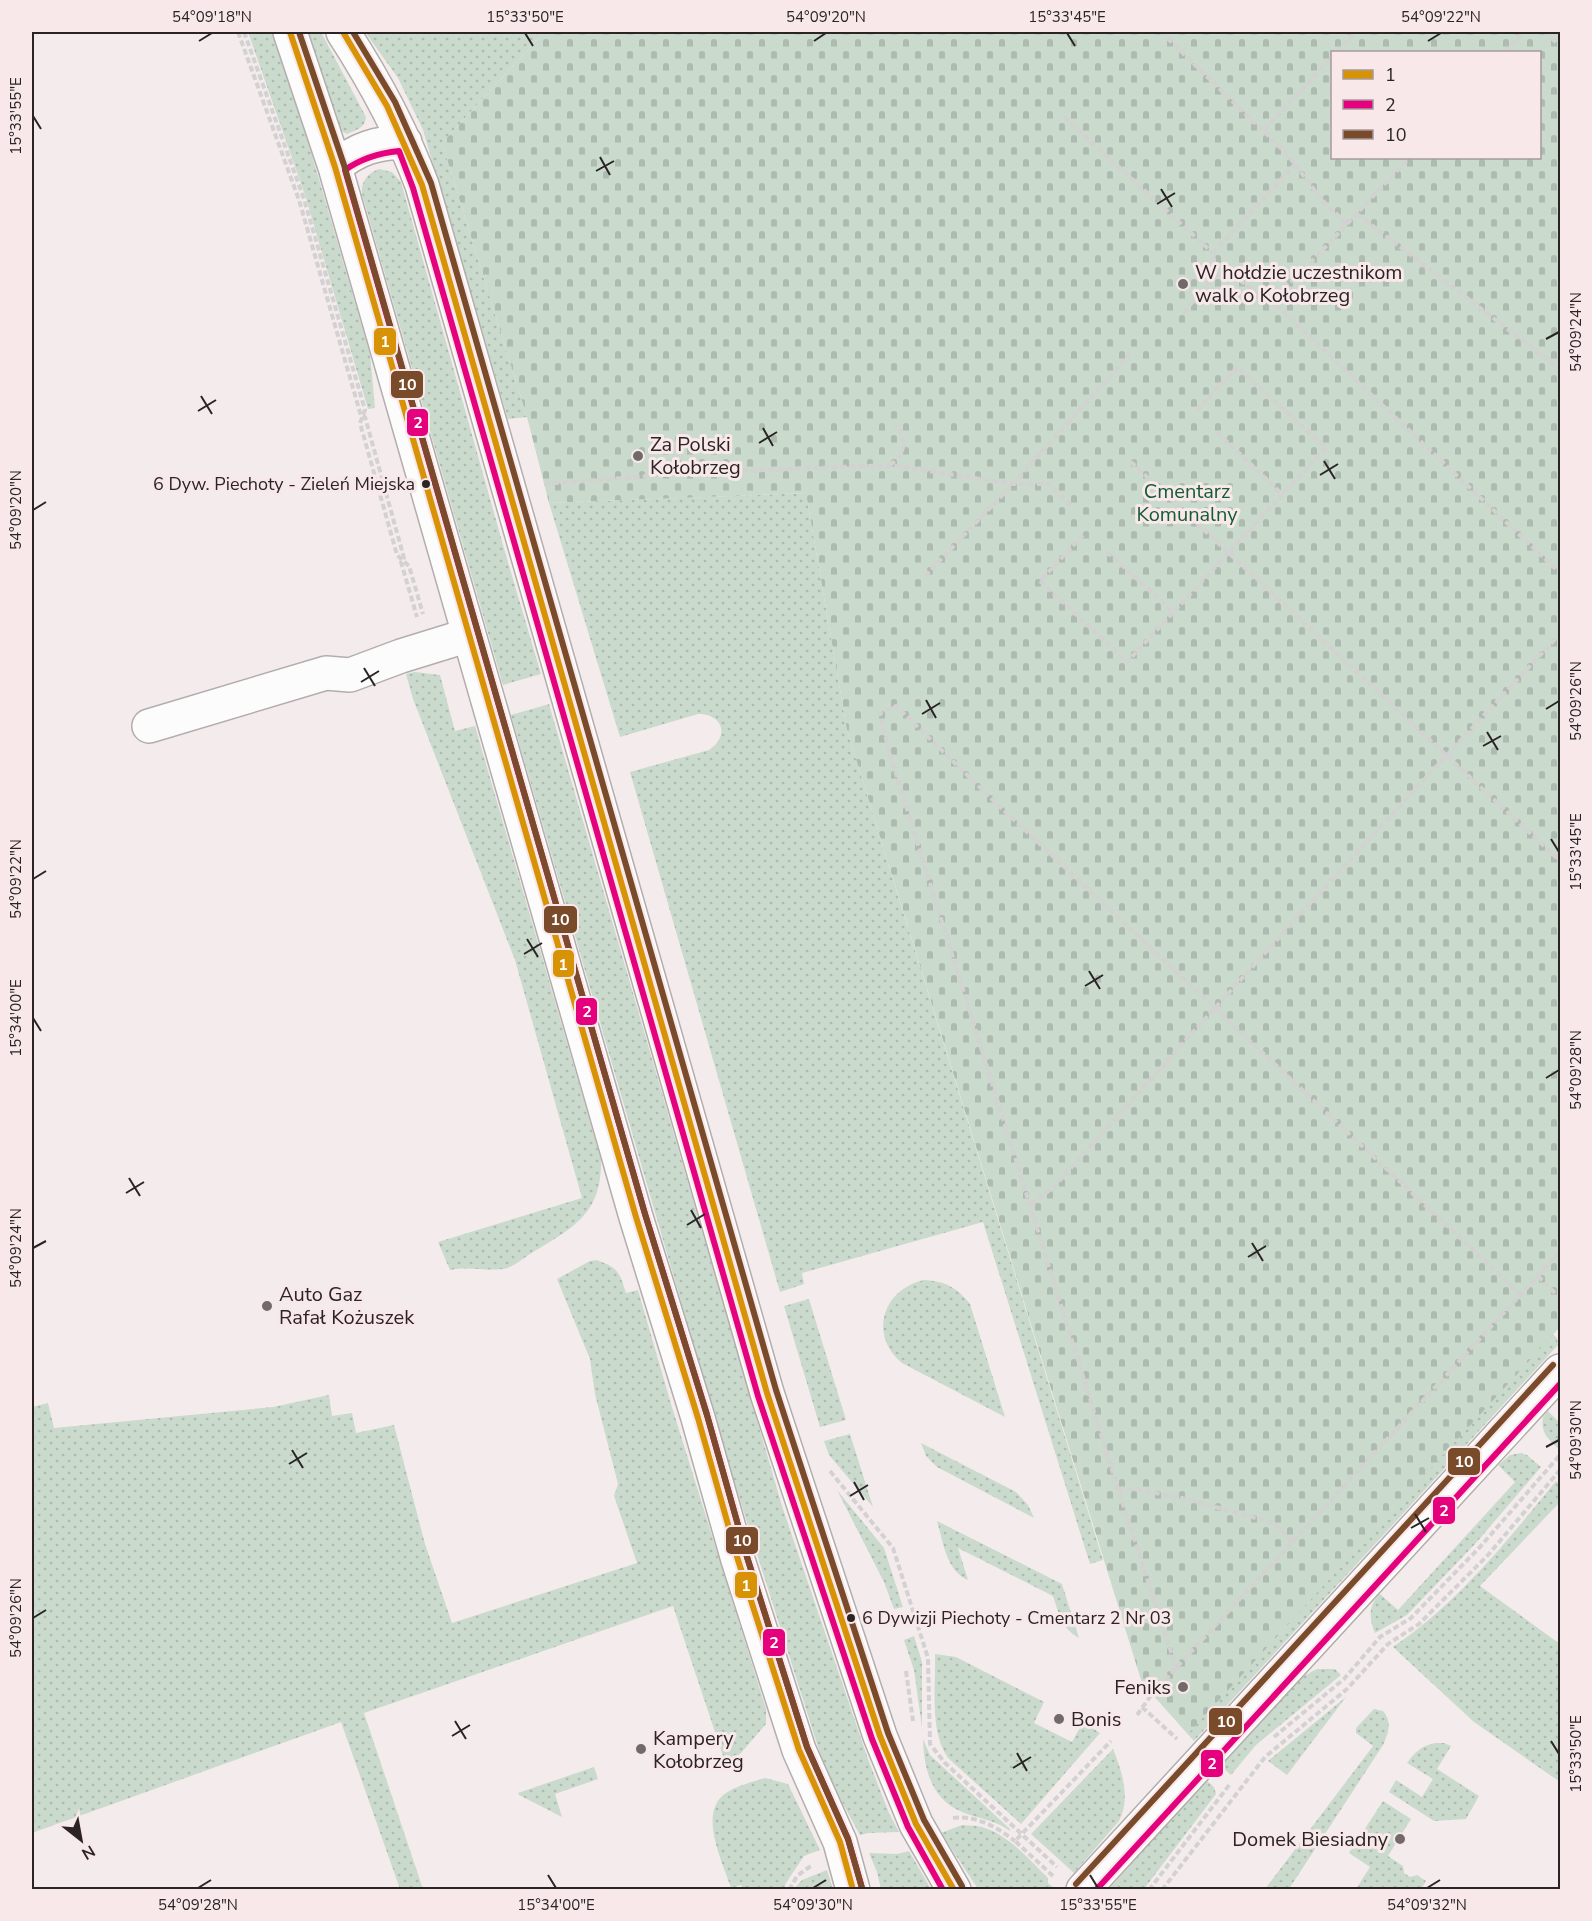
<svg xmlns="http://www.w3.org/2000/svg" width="1592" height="1921" font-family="'Nunito Sans',sans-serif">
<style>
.grass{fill:url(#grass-dots)}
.cemetery{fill:url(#cemetery-stones);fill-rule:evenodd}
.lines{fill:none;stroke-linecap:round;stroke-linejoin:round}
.minor-casing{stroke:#b4adad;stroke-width:36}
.path{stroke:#d4d1d2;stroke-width:4;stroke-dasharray:6 3;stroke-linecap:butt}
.minor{stroke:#fdfcfc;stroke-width:33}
.bus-1-casing{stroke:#f8e8e9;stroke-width:10}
.bus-2-casing{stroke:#f8e8e9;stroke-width:10}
.bus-3-casing{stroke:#f8e8e9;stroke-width:10}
.bus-1{stroke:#d89206;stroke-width:6}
.bus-2{stroke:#e5007d;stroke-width:6}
.bus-3{stroke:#7a4b2a;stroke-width:6}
.ticks{fill:none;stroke:#2a2425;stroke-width:2}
.poi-dot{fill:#716a6b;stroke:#f8e8e9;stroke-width:2}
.bus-dot{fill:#2a2425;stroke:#f8e8e9;stroke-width:2}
.labels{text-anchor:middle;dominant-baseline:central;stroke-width:6;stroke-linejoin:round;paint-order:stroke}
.bus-label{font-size:18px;fill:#2a2425;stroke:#f8e8e9;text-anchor:end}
.poi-label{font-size:20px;fill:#2a2425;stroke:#f8e8e9;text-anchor:start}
.park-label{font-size:20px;fill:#135c35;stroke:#f8e8e9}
.line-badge{stroke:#f8e8e9;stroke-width:2}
.badge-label{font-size:16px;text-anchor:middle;font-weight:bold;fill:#fff}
.neatline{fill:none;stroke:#2a2425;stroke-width:2}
.ticks-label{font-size:15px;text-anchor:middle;fill:#2a2425}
</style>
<defs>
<pattern id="grass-dots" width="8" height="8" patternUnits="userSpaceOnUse" patternTransform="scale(1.5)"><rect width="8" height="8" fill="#cadacd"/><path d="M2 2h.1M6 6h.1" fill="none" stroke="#aebbb0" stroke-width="1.8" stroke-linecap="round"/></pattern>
<pattern id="cemetery-stones" width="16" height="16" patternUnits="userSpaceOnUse" patternTransform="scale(1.5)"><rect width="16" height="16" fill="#cadacd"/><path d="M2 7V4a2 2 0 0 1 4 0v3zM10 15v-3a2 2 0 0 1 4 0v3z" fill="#aebbb0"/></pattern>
</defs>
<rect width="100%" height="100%" fill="#f4ecec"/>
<path class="grass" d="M 248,32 L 276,32 L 370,354 L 375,408 L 368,409 L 306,198 Z
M 304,32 L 321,32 L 366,117 C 365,128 356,130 347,134 L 339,130 Z
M 365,32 L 544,32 L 442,143 L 527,417 L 508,419 L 423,130 L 398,78 Z
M 379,169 L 392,172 L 401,182 L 505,552 L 541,674 L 503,685 L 362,194 C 361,181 367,174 379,169 Z
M 806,493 L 847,730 L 1103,1560 L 1090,1564 L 983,1222 L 802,1273 L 804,1284 L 780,1292 L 630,772 L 709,750 C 730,736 723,714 698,714 L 620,737 L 549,503 Z
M 415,672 L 440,675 L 455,731 L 475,726 L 601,1160 C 602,1215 572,1228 530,1254 C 522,1259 511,1269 502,1269 C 484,1271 468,1266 450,1270 L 438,1242 L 582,1198 L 515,960 L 413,699 L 406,674 Z
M 549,704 L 782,1506 L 868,1759 L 889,1813 L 899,1832 L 868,1833 L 860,1835 L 832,1784 L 823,1763 L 721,1440 L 511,715 Z
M 596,1260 C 618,1267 620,1273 626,1293 L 638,1290 L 671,1404 L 766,1709 L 766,1724 L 741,1753 L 726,1765 L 673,1606 L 364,1713 L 423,1889 L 400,1889 L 341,1722 L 32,1833 L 32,1407 L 48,1403 L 54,1428 L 273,1407 L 329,1395 L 332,1416 L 352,1413 L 356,1433 L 394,1425 L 425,1544 L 452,1623 L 637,1563 L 614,1496 L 618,1484 L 595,1394 L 590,1359 L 557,1279 L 590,1261 Z
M 924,1280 C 945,1281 958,1288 970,1304 L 1005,1417 L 902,1363 C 868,1335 883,1289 924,1280 Z
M 809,1299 L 846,1420 L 820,1427 L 784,1306 Z
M 1526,1309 L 1557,1338 L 1558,1345 L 1194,1741 L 1162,1705 L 1166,1700 Z
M 1548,1411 L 1560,1423 L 1559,1449 C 1549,1440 1540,1433 1543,1417 Z
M 850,1434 L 873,1507 L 829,1455 L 824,1441 Z
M 921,1443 L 1016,1492 L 1028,1505 L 1034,1518 L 937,1467 L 926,1456 Z
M 1521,1453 L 1527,1455 L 1541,1467 L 1476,1543 L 1407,1615 L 1375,1633 C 1369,1619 1368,1605 1380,1594 L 1398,1610 L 1515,1482 L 1498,1465 L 1510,1455 Z
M 1556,1481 L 1560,1485 L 1560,1502 L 1480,1586 L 1560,1644 L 1560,1782 L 1474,1722 L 1393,1647 C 1458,1603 1507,1541 1556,1481 Z
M 837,1490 L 884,1548 L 903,1607 L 894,1609 L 884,1582 Z
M 937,1521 L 1062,1584 L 1079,1638 C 1062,1629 1059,1614 1053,1596 L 958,1548 L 968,1580 C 946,1571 943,1541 937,1521 Z
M 914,1636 L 922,1662 L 922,1727 L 914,1670 L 904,1640 Z
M 935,1654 L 956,1657 L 1044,1702 L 1034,1723 L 1072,1742 L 1083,1722 L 1100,1733 L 1021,1824 L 948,1758 C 929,1731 936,1686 935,1654 Z
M 1317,1669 L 1335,1669 L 1341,1675 L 1256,1745 L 1231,1775 L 1221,1766 L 1302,1677 Z
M 1346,1697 L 1287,1775 L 1268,1761 Z
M 1374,1709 L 1383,1711 C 1392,1721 1389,1733 1383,1745 L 1289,1889 L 1265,1889 L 1373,1746 L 1356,1733 L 1356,1728 Z
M 923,1739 L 930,1755 L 1010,1829 L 1010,1831 C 991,1818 981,1820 962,1812 C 931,1799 924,1769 923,1739 Z
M 1436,1743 L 1444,1743 L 1451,1746 L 1437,1769 L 1479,1796 L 1466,1819 L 1434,1821 L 1389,1792 L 1396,1780 L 1422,1797 L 1433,1779 L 1407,1763 C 1415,1752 1422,1745 1436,1743 Z
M 1113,1749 C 1122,1771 1131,1799 1119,1821 L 1074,1873 L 1031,1834 Z
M 594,1767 L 598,1779 L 555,1794 L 562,1817 L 519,1795 L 518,1793 Z
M 765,1778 L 788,1784 L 820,1850 L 804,1856 L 786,1883 L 784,1889 L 743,1889 L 741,1885 L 731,1888 C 723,1863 697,1812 726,1793 C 737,1786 752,1782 765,1778 Z
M 1206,1780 L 1214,1787 L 1216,1794 L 1144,1889 L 1108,1890 Z
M 1383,1801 L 1411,1819 L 1388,1856 L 1403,1866 L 1404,1873 L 1410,1877 L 1417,1875 L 1426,1881 L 1421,1889 L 1356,1889 L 1370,1867 L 1349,1853 Z
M 962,1825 C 970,1826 978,1825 985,1828 C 1010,1836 1030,1861 1048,1878 L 1048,1883 L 1055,1889 L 978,1889 L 941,1833 Z
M 909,1851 L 931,1889 L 881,1889 L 877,1872 L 869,1853 L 897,1854 Z
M 827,1870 L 833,1889 L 794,1889 L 802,1880 Z"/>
<path class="cemetery" d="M 544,32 L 1560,32 L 1560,1327 L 1188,1734 L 1142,1683 L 847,730 L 806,493 L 549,503 L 527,417 L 442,143 ZM 1332,52 L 1540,52 L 1540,158 L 1332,158 Z"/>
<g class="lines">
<defs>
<path id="minor" d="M 290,32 L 335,167 L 636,1217 L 698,1418 L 738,1560 L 799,1750 L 840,1842 L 853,1890
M 343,32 C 374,80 402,131 422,185 L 767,1393 L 880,1736 L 916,1824 L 954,1890
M 335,167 C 358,148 376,143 405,142
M 149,726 L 326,673 L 350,675 L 401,656 L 469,635
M 1083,1890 L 1560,1371"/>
</defs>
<use href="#minor" class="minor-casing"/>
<path class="path" d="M 238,32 L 299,200 L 361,416 L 365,417 L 404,558 L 401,562 L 417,617
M 244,32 L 304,199 L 365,410 L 360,423 L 397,555 L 409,566 L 423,614
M 1161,32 L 1287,154 L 1322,200 L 1347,224
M 1545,32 L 1560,46
M 1337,52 L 1356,32
M 1505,52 L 1524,32
M 1064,117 L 1213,253
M 1264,130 L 1332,57
M 1357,214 L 1560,369
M 1216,275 L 1230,272 L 1261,297 L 1270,299 L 1300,274 L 1409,158
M 1270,299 L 1560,573
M 1183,313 L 1216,275 L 1213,253 L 1295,164
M 685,431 C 671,444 672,462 689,472
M 1217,432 L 1283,495
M 1131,462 L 1560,861
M 890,465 C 906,454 908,438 895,424
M 544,484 L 690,473 L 890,465 L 1013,484 L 1049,484 L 1072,506
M 1083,535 L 1040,581 L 1127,662 L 1326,448 L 1237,367 L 1197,410
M 1107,552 L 1173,612
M 925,576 L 1013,484 L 1131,353
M 1031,1204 L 1054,1187 C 1221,1000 1389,816 1560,634
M 1538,1276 L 1560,1298
M 830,1471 L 893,1548 L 928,1658 L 930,1744 L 945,1763 L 1057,1867
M 1118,1489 L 1133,1489 L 1182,1498 L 1274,1523 L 1293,1542
M 1177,1670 L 1118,1489 L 889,751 L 880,713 L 896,706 L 993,800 L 1521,1295
M 906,1671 L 913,1721
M 1142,1707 L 1177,1739
M 1137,1715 L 1152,1694 L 1560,1252
M 1274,1737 L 1344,1679 L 1380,1637 L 1411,1618 L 1480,1547 L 1560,1455
M 953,1818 C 976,1815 997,1827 1015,1841
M 1053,1876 L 1015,1841 L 1111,1741
M 789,1890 L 797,1876 L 812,1865
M 1149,1890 L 1230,1784
M 1162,1890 L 1265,1757 L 1347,1689 L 1388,1644 L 1419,1624 L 1488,1555 L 1560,1470"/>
<use href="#minor" class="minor"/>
<defs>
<path id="bus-1" d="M 290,32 L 335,167 L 636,1217 L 698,1418 L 738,1560 L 799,1750 L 840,1842 L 853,1890
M 343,32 L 387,106 L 422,185 L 767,1393 L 880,1736 L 916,1824 L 954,1890"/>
<path id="bus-2" d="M 862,1888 L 848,1839 L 807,1747 L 747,1557 L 707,1415 L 645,1214 L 345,170 C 362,158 379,153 399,151 L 413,188 L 758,1396 L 872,1739 L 908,1827 L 943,1890
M 1096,1890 L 1560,1384"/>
<path id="bus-3" d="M 299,32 L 344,165 L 645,1214 L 707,1415 L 747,1557 L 807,1747 L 848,1839 L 862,1888
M 353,32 L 395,102 L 431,183 L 776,1390 L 888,1733 L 924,1820 L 962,1886
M 1076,1884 L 1553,1365"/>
</defs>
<use href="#bus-1" class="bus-1-casing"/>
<use href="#bus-2" class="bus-2-casing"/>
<use href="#bus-3" class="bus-3-casing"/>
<use href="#bus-1" class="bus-1"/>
<use href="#bus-2" class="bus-2"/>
<use href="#bus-3" class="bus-3"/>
</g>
<path class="ticks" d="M 525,33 L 533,46M 1067,33 L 1075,46M 199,41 L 212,33M 814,41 L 826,33M 1428,41 L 1441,33M 33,116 L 41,129M 600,157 L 610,175M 596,171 L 614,161M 1161,189 L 1172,207M 1157,204 L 1175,193M 1546,339 L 1559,332M 201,396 L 212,414M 198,411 L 216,400M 763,428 L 773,446M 759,443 L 777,432M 1324,461 L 1335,479M 1320,475 L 1338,464M 33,510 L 46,502M 364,668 L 375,686M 361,682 L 379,671M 926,700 L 936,718M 1546,709 L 1559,701M 922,714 L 940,703M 1487,732 L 1498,750M 1483,746 L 1501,736M 1551,839 L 1559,852M 33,879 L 46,871M 527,939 L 538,957M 524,954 L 542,943M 1089,971 L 1100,989M 1085,986 L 1103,975M 33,1018 L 41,1031M 1546,1078 L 1559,1070M 129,1178 L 140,1196M 126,1193 L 144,1182M 691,1210 L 701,1228M 687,1225 L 705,1214M 1252,1243 L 1263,1261M 33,1248 L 46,1241M 1248,1257 L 1266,1246M 1546,1447 L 1559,1440M 292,1450 L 303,1468M 289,1464 L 307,1453M 854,1482 L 864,1500M 850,1496 L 868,1485M 1415,1514 L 1426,1532M 1411,1528 L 1429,1518M 33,1618 L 46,1610M 455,1721 L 466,1739M 452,1736 L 470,1725M 1551,1741 L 1559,1754M 1017,1753 L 1027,1771M 1013,1768 L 1031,1757M 548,1875 L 556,1888M 1090,1875 L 1098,1888M 198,1888 L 211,1880M 813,1888 L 826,1880M 1427,1888 L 1440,1880"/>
<g class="poi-dot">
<circle cx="1183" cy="284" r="6"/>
<circle cx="638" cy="456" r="6"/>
<circle cx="267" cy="1306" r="6"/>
<circle cx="1183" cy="1687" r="6"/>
<circle cx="1059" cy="1719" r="6"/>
<circle cx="641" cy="1749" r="6"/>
<circle cx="1400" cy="1839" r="6"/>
</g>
<g class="bus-dot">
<circle cx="426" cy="484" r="5"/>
<circle cx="851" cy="1618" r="5"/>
</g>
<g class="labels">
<g class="bus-label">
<text x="415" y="484">6 Dyw. Piechoty - Zieleń Miejska</text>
<text x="862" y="1618" text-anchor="start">6 Dywizji Piechoty - Cmentarz 2 Nr 03</text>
</g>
<g class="poi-label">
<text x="1195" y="272">W hołdzie uczestnikom<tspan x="1195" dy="23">walk o Kołobrzeg</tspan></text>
<text x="650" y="444">Za Polski<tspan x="650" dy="23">Kołobrzeg</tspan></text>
<text x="279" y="1294">Auto Gaz<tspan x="279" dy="23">Rafał Kożuszek</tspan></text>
<text x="1171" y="1687" text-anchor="end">Feniks</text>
<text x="1071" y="1719">Bonis</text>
<text x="653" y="1738">Kampery<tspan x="653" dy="23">Kołobrzeg</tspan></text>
<text x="1388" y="1839" text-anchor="end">Domek Biesiadny</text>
</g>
<g class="park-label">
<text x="1187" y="491">Cmentarz<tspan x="1187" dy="23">Komunalny</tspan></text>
</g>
</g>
<g class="line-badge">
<rect x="373" y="327" width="24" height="29" rx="6" fill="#d89206"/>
<rect x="390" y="370" width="34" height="29" rx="6" fill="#7a4b2a"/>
<rect x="406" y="408" width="23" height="29" rx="6" fill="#e5007d"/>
<rect x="543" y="905" width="35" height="29" rx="6" fill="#7a4b2a"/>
<rect x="552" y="949" width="23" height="29" rx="6" fill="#d89206"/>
<rect x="575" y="997" width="23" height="29" rx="6" fill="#e5007d"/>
<rect x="1447" y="1447" width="34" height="29" rx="6" fill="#7a4b2a"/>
<rect x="1432" y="1496" width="24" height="29" rx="6" fill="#e5007d"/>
<rect x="725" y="1526" width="34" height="29" rx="6" fill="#7a4b2a"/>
<rect x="734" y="1571" width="24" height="28" rx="6" fill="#d89206"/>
<rect x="762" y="1628" width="24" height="29" rx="6" fill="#e5007d"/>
<rect x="1208" y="1707" width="35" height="29" rx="6" fill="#7a4b2a"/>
<rect x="1200" y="1749" width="24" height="29" rx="6" fill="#e5007d"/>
</g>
<g class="badge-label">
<text x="385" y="347">1</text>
<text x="407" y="390">10</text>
<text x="418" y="428">2</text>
<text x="560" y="925">10</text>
<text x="563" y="970">1</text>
<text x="587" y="1017">2</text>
<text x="1464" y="1467">10</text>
<text x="1444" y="1516">2</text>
<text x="742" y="1546">10</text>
<text x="746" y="1591">1</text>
<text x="774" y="1648">2</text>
<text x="1226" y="1727">10</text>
<text x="1212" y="1769">2</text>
</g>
<rect width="1592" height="1921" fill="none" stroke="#f8e8e9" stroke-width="66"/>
<rect x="1331" y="51" width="210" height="108" fill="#f8e8e9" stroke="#a69a9b" stroke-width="1.5"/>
<rect x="1343" y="70" width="30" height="9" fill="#d89206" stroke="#a69a9b" stroke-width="1.5"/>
<text x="1385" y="81" font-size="18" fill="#2a2425">1</text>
<rect x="1343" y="100" width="30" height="9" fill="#e5007d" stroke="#a69a9b" stroke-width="1.5"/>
<text x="1385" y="111" font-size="18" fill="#2a2425">2</text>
<rect x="1343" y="130" width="30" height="9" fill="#7a4b2a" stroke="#a69a9b" stroke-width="1.5"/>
<text x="1385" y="141" font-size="18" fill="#2a2425">10</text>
<g transform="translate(81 1840) rotate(149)" stroke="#f8e8e9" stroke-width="4.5" paint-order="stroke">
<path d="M0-4.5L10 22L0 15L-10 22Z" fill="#2a2425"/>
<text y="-9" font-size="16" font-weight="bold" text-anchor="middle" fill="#2a2425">N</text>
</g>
<rect x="33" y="33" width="1526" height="1855" class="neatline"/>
<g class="ticks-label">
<text x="212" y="22">54°09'18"N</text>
<text x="525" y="22">15°33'50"E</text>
<text x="826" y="22">54°09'20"N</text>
<text x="1067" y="22">15°33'45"E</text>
<text x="1441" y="22">54°09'22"N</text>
<text transform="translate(16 116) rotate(-90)" y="5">15°33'55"E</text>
<text transform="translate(1576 332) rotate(-90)" y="5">54°09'24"N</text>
<text transform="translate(16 510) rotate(-90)" y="5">54°09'20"N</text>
<text transform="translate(1576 701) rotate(-90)" y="5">54°09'26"N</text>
<text transform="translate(1576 852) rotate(-90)" y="5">15°33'45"E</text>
<text transform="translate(16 879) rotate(-90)" y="5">54°09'22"N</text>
<text transform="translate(16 1018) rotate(-90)" y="5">15°34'00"E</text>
<text transform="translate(1576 1070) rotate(-90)" y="5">54°09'28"N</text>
<text transform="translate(16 1248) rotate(-90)" y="5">54°09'24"N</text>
<text transform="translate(1576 1440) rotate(-90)" y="5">54°09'30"N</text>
<text transform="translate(16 1618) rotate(-90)" y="5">54°09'26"N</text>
<text transform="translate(1576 1754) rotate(-90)" y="5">15°33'50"E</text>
<text x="198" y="1910">54°09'28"N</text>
<text x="556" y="1910">15°34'00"E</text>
<text x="813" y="1910">54°09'30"N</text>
<text x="1098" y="1910">15°33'55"E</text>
<text x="1427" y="1910">54°09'32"N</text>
</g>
</svg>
